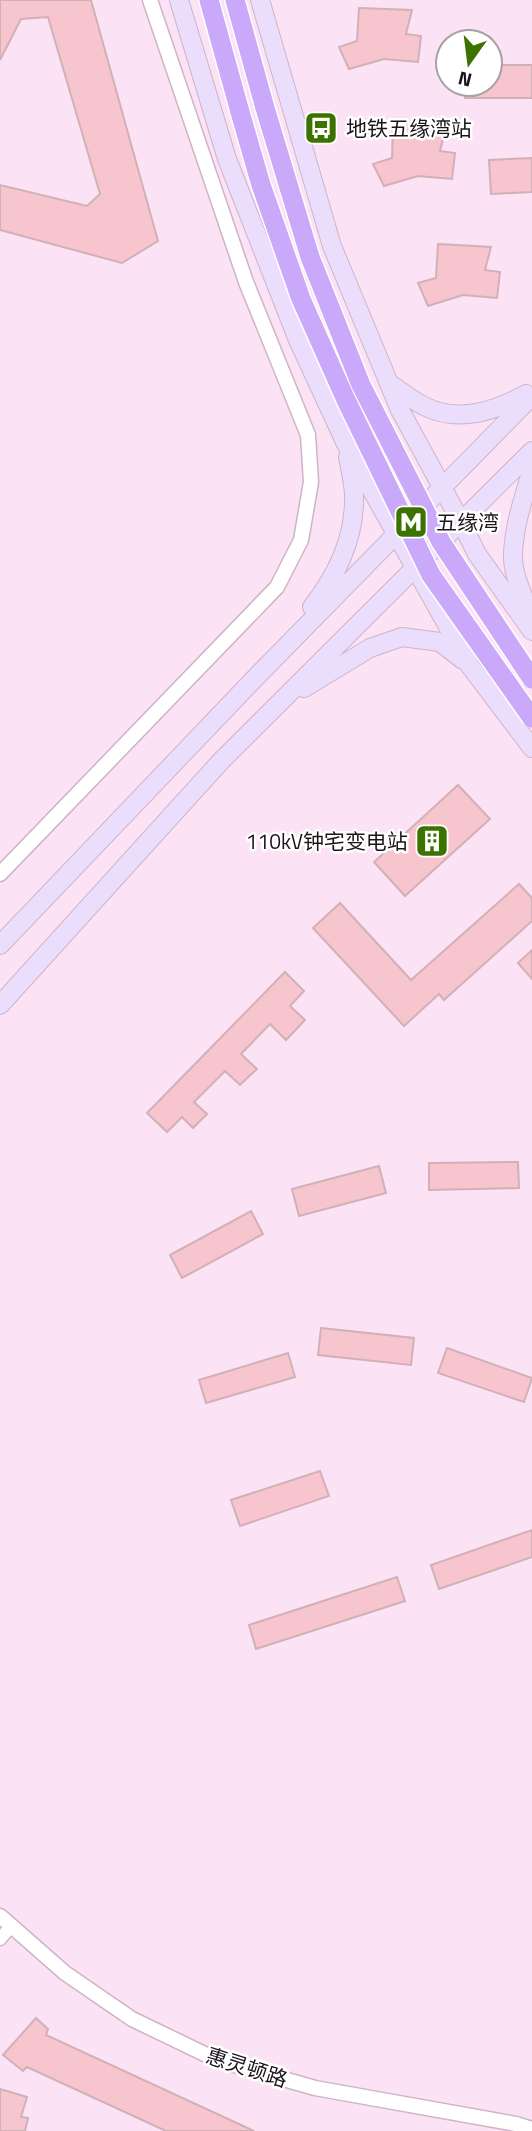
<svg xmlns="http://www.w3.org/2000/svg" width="532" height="2131" font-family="'Titillium Web','Noto Sans SC',sans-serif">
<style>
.building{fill:#f7c5ce;stroke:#d1b1b6;stroke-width:2}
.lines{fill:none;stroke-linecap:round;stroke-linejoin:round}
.minor-casing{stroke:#cdb5c7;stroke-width:15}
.tertiary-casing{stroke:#cdb5c7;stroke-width:17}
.secondary-casing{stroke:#cdb5c7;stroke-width:20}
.trunk-casing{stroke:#fff;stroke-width:22}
.minor{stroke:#fff;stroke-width:12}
.tertiary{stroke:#fff;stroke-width:14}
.secondary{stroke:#ebdefd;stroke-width:18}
.trunk{stroke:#caa8fa;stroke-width:19}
.trunk-bridge-casing{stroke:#fff;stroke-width:22;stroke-linecap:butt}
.trunk-bridge{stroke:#caa8fa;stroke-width:19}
.labels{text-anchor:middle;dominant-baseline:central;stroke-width:5;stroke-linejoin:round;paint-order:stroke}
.poi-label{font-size:21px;fill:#1d141b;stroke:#fff;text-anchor:start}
.street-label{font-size:21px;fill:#1d141b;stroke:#fff}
</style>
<rect width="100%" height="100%" fill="#fbe2f5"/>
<path class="building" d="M 0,0 L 91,0 L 158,241 L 122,263 L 0,230 L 0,185 L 87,206 L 100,194 L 48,17 L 21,19 L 0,60 Z
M 359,8 L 412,10 L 406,34 L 421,36 L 418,62 L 384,59 L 349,69 L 339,47 L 357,41 Z
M 490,65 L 532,65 L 532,98 L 465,98 L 465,84 L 490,84 Z
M 393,124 L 446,128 L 440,151 L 455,153 L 452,179 L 418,176 L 384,186 L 373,164 L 392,158 Z
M 532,158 L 532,192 L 491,194 L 489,160 Z
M 438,244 L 491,247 L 485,270 L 500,272 L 497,298 L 463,295 L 428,306 L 418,283 L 436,278 Z
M 458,785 L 490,819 L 405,896 L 374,862 Z
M 519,884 L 532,898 L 532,921 L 444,1000 L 439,994 L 404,1026 L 313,928 L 340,903 L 411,980 Z
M 532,950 L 532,979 L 518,963 Z
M 285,972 L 304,991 L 290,1006 L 305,1020 L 286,1040 L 270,1024 L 241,1054 L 257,1069 L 240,1085 L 225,1071 L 194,1102 L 207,1114 L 193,1128 L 182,1117 L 167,1132 L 147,1113 Z
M 518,1162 L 519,1188 L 429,1190 L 429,1163 Z
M 379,1166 L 386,1193 L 299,1216 L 292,1189 Z
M 251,1211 L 263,1234 L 182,1278 L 170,1255 Z
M 321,1328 L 414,1338 L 411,1365 L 318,1355 Z
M 447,1348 L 532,1378 L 524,1402 L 438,1373 Z
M 288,1353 L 295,1377 L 206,1403 L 199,1380 Z
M 320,1471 L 329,1496 L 240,1526 L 231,1500 Z
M 532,1530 L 532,1557 L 439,1589 L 431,1565 Z
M 397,1577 L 405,1601 L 256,1649 L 249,1625 Z
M 36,2018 L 48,2029 L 46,2035 L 254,2131 L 166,2131 L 27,2067 L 23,2071 L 3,2055 Z
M 0,2089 L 27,2097 L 21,2117 L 28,2118 L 25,2131 L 0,2131 Z"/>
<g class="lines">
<defs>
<path id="minor" d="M 0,1939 L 11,1926"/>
<path id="tertiary" d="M 0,874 L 277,587 L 301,540 L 311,482 L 308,435 L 246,282 L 150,0
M 0,1916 L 65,1973 L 132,2019 L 217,2060 L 315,2088 L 516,2124 L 532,2129"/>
<path id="secondary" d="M 179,0 L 227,159 L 298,340 L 346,444 L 470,666 L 532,748
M 260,0 L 332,246 L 400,410 L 461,522 L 477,554 L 532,631
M 389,383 C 401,391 413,401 426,407 C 460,423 495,411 526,394
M 532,469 C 524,497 514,525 513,554 C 512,574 524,598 532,616
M 312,607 C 337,575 355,538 354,496 C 354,483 350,470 348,457
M 304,688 L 370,648 L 402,637 L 440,642 L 463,660
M 0,945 L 258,675 L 532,396
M 0,1005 L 221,761 L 532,451"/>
<path id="trunk" d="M 209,0 L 240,112
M 235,0 L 265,108"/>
</defs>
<use href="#minor" class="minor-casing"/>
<use href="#tertiary" class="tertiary-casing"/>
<use href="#secondary" class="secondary-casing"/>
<use href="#trunk" class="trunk-casing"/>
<use href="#minor" class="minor"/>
<use href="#tertiary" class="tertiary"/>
<use href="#secondary" class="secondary"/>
<use href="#trunk" class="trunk"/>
<defs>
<path id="trunk-bridge" d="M 265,108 L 310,257 L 361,385 L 441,542 L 532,679
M 240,112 L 261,185 L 301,299 L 346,400 L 431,575 L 532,718"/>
</defs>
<use href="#trunk-bridge" class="trunk-bridge-casing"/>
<use href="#trunk-bridge" class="trunk-bridge"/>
</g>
<defs>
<symbol id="bus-square" viewBox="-11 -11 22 22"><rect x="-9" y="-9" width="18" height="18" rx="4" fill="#3c7300" stroke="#fff"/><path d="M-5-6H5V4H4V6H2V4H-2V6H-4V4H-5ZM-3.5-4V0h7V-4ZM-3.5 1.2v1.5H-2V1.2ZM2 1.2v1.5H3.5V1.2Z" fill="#fff"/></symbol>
<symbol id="metro-square" viewBox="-11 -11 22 22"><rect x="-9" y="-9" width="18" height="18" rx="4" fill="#3c7300" stroke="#fff"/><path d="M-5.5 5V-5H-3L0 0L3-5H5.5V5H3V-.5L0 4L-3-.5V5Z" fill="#fff"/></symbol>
<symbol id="building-square" viewBox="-11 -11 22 22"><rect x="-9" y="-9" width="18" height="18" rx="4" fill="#3c7300" stroke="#fff"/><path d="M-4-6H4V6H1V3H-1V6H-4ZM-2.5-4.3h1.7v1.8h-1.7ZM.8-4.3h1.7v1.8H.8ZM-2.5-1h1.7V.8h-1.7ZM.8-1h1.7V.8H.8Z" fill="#fff"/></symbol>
</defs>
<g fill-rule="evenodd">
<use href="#bus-square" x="302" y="109" width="38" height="38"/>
<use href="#metro-square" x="392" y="503" width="38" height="38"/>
<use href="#building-square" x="413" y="822" width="38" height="38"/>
</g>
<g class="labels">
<g class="poi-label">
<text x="346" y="128">地铁五缘湾站</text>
<text x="436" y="522">五缘湾</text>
<text x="408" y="841" text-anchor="end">110kV钟宅变电站</text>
</g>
<g class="street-label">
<text transform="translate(247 2067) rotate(18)">惠灵顿路</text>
</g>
</g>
<g transform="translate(469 63) rotate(194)"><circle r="33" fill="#ffffff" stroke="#a5a1a4" stroke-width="2"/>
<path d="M0-5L12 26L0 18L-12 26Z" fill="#3c7300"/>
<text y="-10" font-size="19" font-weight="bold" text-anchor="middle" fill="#1d141b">N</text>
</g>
</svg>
